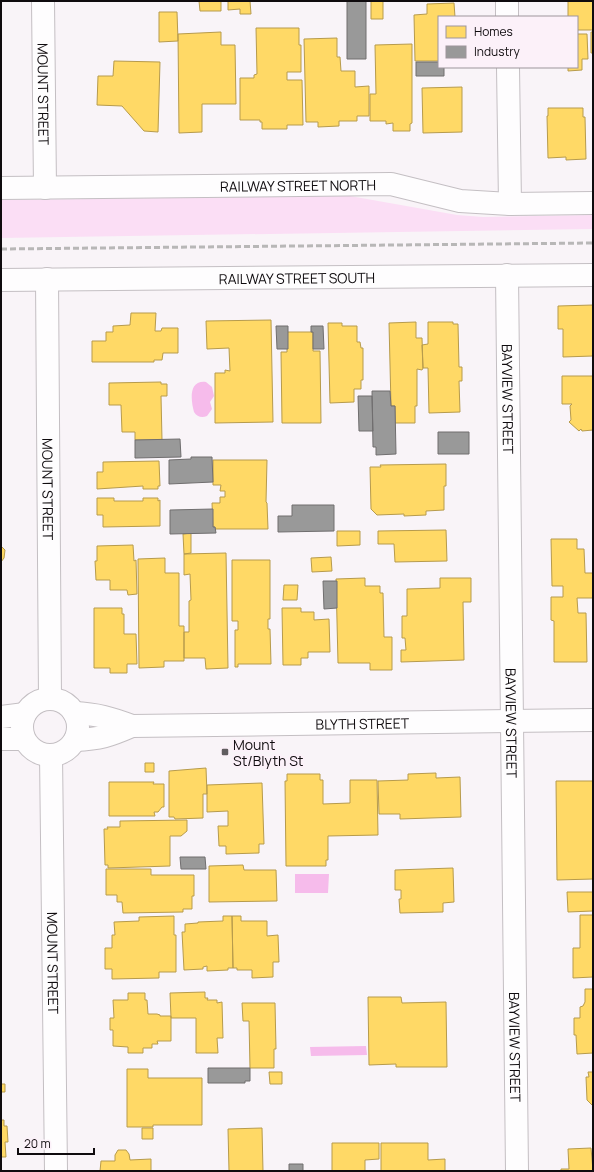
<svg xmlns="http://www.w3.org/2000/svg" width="594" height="1172" font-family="Manrope,sans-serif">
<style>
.green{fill:#fbdef5}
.water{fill:#f6bbeb}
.homes{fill:#ffd966;stroke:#b79b4c}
.industry{fill:#999;stroke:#706e6f}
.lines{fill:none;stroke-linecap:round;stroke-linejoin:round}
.minor-casing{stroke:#c4bfc3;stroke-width:24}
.minor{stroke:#fefdfe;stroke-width:22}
.rail{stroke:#b8b7b7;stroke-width:3;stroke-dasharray:6 3;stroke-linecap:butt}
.poi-dot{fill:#615d60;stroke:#fcf1f9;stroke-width:1.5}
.labels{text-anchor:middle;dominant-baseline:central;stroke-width:4;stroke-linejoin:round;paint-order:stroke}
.street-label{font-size:14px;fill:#0f0b0e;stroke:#fcf1f9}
.poi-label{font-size:14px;fill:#0f0b0e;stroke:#fcf1f9;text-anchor:start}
</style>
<rect width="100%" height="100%" fill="#f9f4f8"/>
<path class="green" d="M 350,196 L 457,215 L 483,217 L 593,215 L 593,229 L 1,238 L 1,200 Z"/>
<path class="water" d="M 206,382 L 212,387 L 214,396 L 210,402 L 212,409 L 207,416 C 202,418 197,417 194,412 C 191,401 188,380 206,382 Z
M 295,874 L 329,874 L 328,893 L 295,893 Z
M 366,1046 L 367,1055 L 311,1056 L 310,1047 Z"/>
<path class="homes" d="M 199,1 L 221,1 L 221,11 L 200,11 Z
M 228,1 L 250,1 L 251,14 L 240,14 L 240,9 L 228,10 Z
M 371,1 L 383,1 L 383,19 L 371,19 Z
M 568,1 L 593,1 L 593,30 L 577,30 L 577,17 L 568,17 Z
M 454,3 L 455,17 L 439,17 L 439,61 L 415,61 L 414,15 L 427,14 L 427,4 Z
M 159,12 L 177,12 L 178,41 L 159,42 Z
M 256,28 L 299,28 L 299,45 L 301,45 L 301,72 L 287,72 L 287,80 L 302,80 L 303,125 L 287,125 L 287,129 L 262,129 L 262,122 L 260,122 L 260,120 L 240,120 L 240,78 L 254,78 L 254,75 L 257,74 Z
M 221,32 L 221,45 L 235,45 L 236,104 L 202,104 L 202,132 L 179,133 L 178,34 Z
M 591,32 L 593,32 L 593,53 L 591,53 Z
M 577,34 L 587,34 L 588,59 L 582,59 L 582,70 L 568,71 L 568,67 L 577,67 Z
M 337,38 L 337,57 L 340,57 L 341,71 L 355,71 L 355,87 L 369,86 L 369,116 L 357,116 L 357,121 L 339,121 L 339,126 L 318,127 L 318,122 L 306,122 L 304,39 Z
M 412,44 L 412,123 L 410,124 L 410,131 L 393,131 L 393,123 L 386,124 L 386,121 L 370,121 L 370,94 L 376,94 L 375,45 Z
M 114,61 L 160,62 L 158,132 L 144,131 L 122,106 L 97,105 L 98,76 L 113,76 Z
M 462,87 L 462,132 L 423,133 L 422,88 Z
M 548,108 L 583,108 L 583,117 L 585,117 L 586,159 L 566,160 L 566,157 L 548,158 L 547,116 L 548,116 Z
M 593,305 L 593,356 L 563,357 L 563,329 L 558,329 L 558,306 Z
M 131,313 L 156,313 L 155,331 L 161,331 L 162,328 L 178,328 L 178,353 L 163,353 L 162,360 L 154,360 L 154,362 L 92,362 L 92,341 L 106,341 L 106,332 L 113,332 L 113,326 L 130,325 Z
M 271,320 L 273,422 L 215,423 L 215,373 L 225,373 L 225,370 L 230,371 L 229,348 L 207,349 L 206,321 Z
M 416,322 L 416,338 L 422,338 L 423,368 L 422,370 L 417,369 L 417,406 L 415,406 L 415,423 L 395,423 L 395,406 L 391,406 L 389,323 Z
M 428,322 L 453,322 L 453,324 L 458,324 L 459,367 L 462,367 L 462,381 L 459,381 L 460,412 L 429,413 L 428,368 L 423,368 L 422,345 L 428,344 Z
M 328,323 L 342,323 L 342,326 L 357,326 L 357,342 L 360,342 L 361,348 L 363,348 L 363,380 L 361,380 L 361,389 L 354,389 L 354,402 L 330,403 Z
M 287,332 L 313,332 L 313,351 L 320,351 L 321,423 L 282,423 L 281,352 L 287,352 Z
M 562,376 L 593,376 L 593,430 L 582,431 L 581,429 L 579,431 L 569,422 L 571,420 L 570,406 L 572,404 L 562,404 Z
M 161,382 L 161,384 L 167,384 L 167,396 L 161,396 L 162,440 L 135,440 L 135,432 L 122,432 L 121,405 L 109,405 L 109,383 Z
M 213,460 L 267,460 L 266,502 L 267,503 L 268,529 L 215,529 L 215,527 L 213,527 L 212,503 L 220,503 L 220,497 L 225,497 L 225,491 L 220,491 L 221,485 L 213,485 Z
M 159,461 L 160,486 L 158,486 L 158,489 L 143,489 L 143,486 L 97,489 L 97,472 L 103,472 L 103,462 Z
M 446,464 L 446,486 L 444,486 L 444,510 L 426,511 L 426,515 L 404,516 L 404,514 L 377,515 L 371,509 L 370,467 L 381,467 L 380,465 Z
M 97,498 L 114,498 L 114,501 L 143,501 L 143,498 L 158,498 L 158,501 L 160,500 L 160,526 L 103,527 L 103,515 L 97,515 Z
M 446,530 L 447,561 L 395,562 L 394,544 L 378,544 L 378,531 Z
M 337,531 L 360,531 L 360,545 L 337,546 Z
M 191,533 L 191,553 L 184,554 L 183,534 Z
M 551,539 L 577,539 L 577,549 L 584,549 L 585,573 L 593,573 L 593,598 L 577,598 L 578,613 L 586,613 L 587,662 L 554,662 L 554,621 L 551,620 L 551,597 L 563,597 L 563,586 L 552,586 Z
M 133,545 L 134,561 L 136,560 L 137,594 L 128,595 L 127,590 L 110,590 L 110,580 L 96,580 L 95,561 L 97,561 L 97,546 Z
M 1,546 L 5,550 L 4,558 L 1,562 Z
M 226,553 L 228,668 L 206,669 L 205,658 L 184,658 L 184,632 L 189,632 L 189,601 L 191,600 L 190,574 L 184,575 L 184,554 Z
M 331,557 L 332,571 L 312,572 L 311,558 Z
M 165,558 L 165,573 L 179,573 L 179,626 L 184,626 L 184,661 L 164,661 L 164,667 L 139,668 L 138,559 Z
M 232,560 L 270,560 L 270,619 L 268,619 L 268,629 L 270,629 L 271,664 L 238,664 L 238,667 L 235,667 L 235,630 L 238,630 L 238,621 L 232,621 Z
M 365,578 L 365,586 L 380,586 L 380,593 L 383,593 L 384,637 L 392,637 L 392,670 L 370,670 L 370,663 L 338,663 L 336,579 Z
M 440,578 L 471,578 L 471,602 L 463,602 L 464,660 L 401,662 L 401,650 L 406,650 L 405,638 L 402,638 L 402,616 L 407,616 L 407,589 L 440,588 Z
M 284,585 L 298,585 L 297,600 L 283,600 Z
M 94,608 L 122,608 L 122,614 L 124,614 L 124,634 L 136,634 L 137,664 L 127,664 L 127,673 L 110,673 L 110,668 L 94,668 Z
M 282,608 L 301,608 L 301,612 L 314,612 L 314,620 L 329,619 L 330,652 L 308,652 L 308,658 L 301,658 L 301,665 L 283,665 Z
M 145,763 L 154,763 L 154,772 L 145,772 Z
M 206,768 L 207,794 L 203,794 L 203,818 L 175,819 L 174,817 L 169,817 L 169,771 Z
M 436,773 L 436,778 L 460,777 L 461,817 L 400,819 L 400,814 L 379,814 L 378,781 L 408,780 L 408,774 Z
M 287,774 L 320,774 L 320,780 L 323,780 L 323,804 L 350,803 L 350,780 L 377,780 L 378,835 L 328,836 L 328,860 L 326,860 L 326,866 L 286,866 L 285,781 L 287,781 Z
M 556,781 L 593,781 L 593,879 L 557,880 Z
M 109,782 L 154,782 L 153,784 L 164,784 L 164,807 L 162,807 L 158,812 L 154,812 L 155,816 L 109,816 Z
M 262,783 L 264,844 L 259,844 L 259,853 L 226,854 L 226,846 L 219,846 L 218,826 L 228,826 L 228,811 L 207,812 L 207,785 Z
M 187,820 L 187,831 L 181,836 L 170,836 L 170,866 L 108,868 L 108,865 L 105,865 L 104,829 L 108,829 L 107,827 L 120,827 L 120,821 Z
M 243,865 L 244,870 L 276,870 L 277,901 L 209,902 L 209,866 Z
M 453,868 L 454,902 L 443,903 L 443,912 L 400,913 L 399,899 L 401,899 L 401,890 L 395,890 L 395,870 Z
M 106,869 L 151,869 L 151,875 L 194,875 L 194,896 L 192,896 L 192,909 L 183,909 L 183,912 L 123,913 L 122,902 L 117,902 L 117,895 L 106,895 Z
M 567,892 L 593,892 L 593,911 L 568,912 Z
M 580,915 L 593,915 L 593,977 L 573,978 L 573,948 L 580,948 Z
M 174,916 L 174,935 L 176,935 L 176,972 L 159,972 L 159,978 L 112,979 L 112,969 L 105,969 L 105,948 L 112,948 L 112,935 L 115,935 L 114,922 L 139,921 L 139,917 Z
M 223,916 L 232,916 L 233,968 L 228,968 L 228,970 L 207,971 L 207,966 L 203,967 L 203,969 L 184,970 L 182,932 L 185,932 L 185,924 L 198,923 L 198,922 L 223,921 Z
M 232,916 L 241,916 L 241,921 L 267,921 L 267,936 L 278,935 L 279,962 L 273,962 L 273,977 L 252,978 L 252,970 L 237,970 L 237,968 L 233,968 Z
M 585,989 L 593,989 L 593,1053 L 577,1054 L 576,1035 L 574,1035 L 574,1018 L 580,1018 L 580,1007 L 583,1006 L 585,1002 Z
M 205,992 L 205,998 L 208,998 L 207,1000 L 217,1000 L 217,1003 L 222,1002 L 223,1038 L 217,1038 L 218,1053 L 196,1053 L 196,1018 L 171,1018 L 170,993 Z
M 128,993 L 145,993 L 145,1000 L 147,1000 L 148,1014 L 157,1014 L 160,1015 L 160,1016 L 171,1016 L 171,1041 L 157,1041 L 158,1044 L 152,1044 L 152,1048 L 143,1048 L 143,1053 L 128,1053 L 128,1047 L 113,1046 L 113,1030 L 110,1030 L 110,1018 L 114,1018 L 113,1000 L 128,1000 Z
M 368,997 L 401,997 L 402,1003 L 446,1002 L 447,1067 L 396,1067 L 396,1064 L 369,1065 Z
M 242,1003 L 275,1003 L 276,1049 L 274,1049 L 274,1068 L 250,1068 L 249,1021 L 243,1021 Z
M 127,1069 L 148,1069 L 148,1078 L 202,1078 L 202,1125 L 153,1125 L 153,1127 L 127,1127 Z
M 269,1072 L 282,1072 L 282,1084 L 270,1084 Z
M 588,1072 L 593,1072 L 593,1106 L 587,1100 L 586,1077 L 589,1077 Z
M 1,1084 L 5,1084 L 5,1092 L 1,1092 Z
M 1,1120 L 4,1120 L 4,1126 L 7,1126 L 8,1142 L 5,1142 L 6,1157 L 1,1157 Z
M 142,1128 L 153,1128 L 153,1139 L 142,1139 Z
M 262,1128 L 263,1171 L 229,1171 L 228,1129 Z
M 332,1143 L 379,1143 L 379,1159 L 365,1160 L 365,1171 L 332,1171 Z
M 381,1143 L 428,1143 L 428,1160 L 445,1159 L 445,1171 L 381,1171 Z
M 591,1148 L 593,1171 L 561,1171 L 561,1169 L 569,1169 L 568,1149 Z
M 118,1150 L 126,1150 L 129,1154 L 130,1160 L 151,1159 L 151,1171 L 100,1171 L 101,1161 L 115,1161 L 115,1155 Z"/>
<path class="industry" d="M 347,1 L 366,1 L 366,59 L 347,59 Z
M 416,62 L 439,62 L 439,67 L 444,67 L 444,76 L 416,76 Z
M 276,326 L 288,326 L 288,349 L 277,349 Z
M 311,326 L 323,326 L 324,349 L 313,349 L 313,332 L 311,332 Z
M 372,391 L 390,391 L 391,406 L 395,406 L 396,454 L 376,455 L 376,447 L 373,447 Z
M 358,396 L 372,396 L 373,431 L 359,431 Z
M 438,432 L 469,432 L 469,454 L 438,454 Z
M 180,439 L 181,457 L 135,458 L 135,440 Z
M 191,457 L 212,457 L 213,482 L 169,484 L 169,460 L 191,459 Z
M 292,505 L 334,505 L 334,531 L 278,532 L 278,516 L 292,516 Z
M 213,509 L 213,527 L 215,527 L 216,533 L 170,534 L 170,510 Z
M 323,581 L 337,581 L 337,608 L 324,609 Z
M 180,857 L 205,857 L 206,869 L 181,869 Z
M 208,1068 L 250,1068 L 250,1081 L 245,1081 L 245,1083 L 208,1083 Z
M 289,1164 L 303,1164 L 303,1171 L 289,1171 Z"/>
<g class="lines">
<defs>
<g id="minor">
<path id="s1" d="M 43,1 L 45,188"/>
<path d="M 507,1 L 507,17"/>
<path d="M 508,67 L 510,204"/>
<path id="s2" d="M 1,188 L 391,184 L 460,201 L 510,204 L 593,203"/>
<path id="s3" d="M 507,275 L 517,1171"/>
<path id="s4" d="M 47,279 L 50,699"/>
<path id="s5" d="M 1,280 L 593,275"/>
<circle cx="50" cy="727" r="28"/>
<path id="s6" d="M 74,713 C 97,714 111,718 132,726 L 593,720"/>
<path d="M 1,717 L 25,714"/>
<path d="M 1,739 L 24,739"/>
<path d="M 75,740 C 100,739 109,736 132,726"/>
<path id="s7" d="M 51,755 L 56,1171"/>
</g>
</defs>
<use href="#minor" class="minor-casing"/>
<use href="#minor" class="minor"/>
<path class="rail" d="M 1,249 L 593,243"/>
</g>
<rect class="poi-dot" x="221" y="748" width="8" height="8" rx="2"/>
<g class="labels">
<g class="street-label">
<text stroke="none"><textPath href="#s1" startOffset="93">MOUNT STREET</textPath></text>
<text stroke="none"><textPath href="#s2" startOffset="297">RAILWAY STREET NORTH</textPath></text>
<text stroke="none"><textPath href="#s5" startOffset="296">RAILWAY STREET SOUTH</textPath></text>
<text stroke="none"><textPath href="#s3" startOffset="124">BAYVIEW STREET</textPath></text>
<text stroke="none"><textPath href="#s4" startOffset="210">MOUNT STREET</textPath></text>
<text stroke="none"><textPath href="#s6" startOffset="290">BLYTH STREET</textPath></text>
<text stroke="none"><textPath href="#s3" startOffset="448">BAYVIEW STREET</textPath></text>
<text stroke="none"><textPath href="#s7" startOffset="208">MOUNT STREET</textPath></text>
<text stroke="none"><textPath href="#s3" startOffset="772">BAYVIEW STREET</textPath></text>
</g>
<g class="poi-label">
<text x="233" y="744">Mount<tspan x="233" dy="16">St/Blyth St</tspan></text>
</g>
</g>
<rect width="594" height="1172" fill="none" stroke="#0f0b0e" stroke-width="4"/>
<rect x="438" y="16" width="140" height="52" fill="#fcf1f9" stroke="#9d959b"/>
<rect x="446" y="26" width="20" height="12" fill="#ffd966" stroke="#9d959b"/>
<text x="474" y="36" font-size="12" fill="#0f0b0e">Homes</text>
<rect x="446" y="46" width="20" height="12" fill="#999999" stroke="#9d959b"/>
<text x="474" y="56" font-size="12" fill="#0f0b0e">Industry</text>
<path d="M18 1148v6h76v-6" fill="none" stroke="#0f0b0e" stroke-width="2"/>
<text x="24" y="1148" font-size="12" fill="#0f0b0e" stroke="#fcf1f9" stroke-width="3" paint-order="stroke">20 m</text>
</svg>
